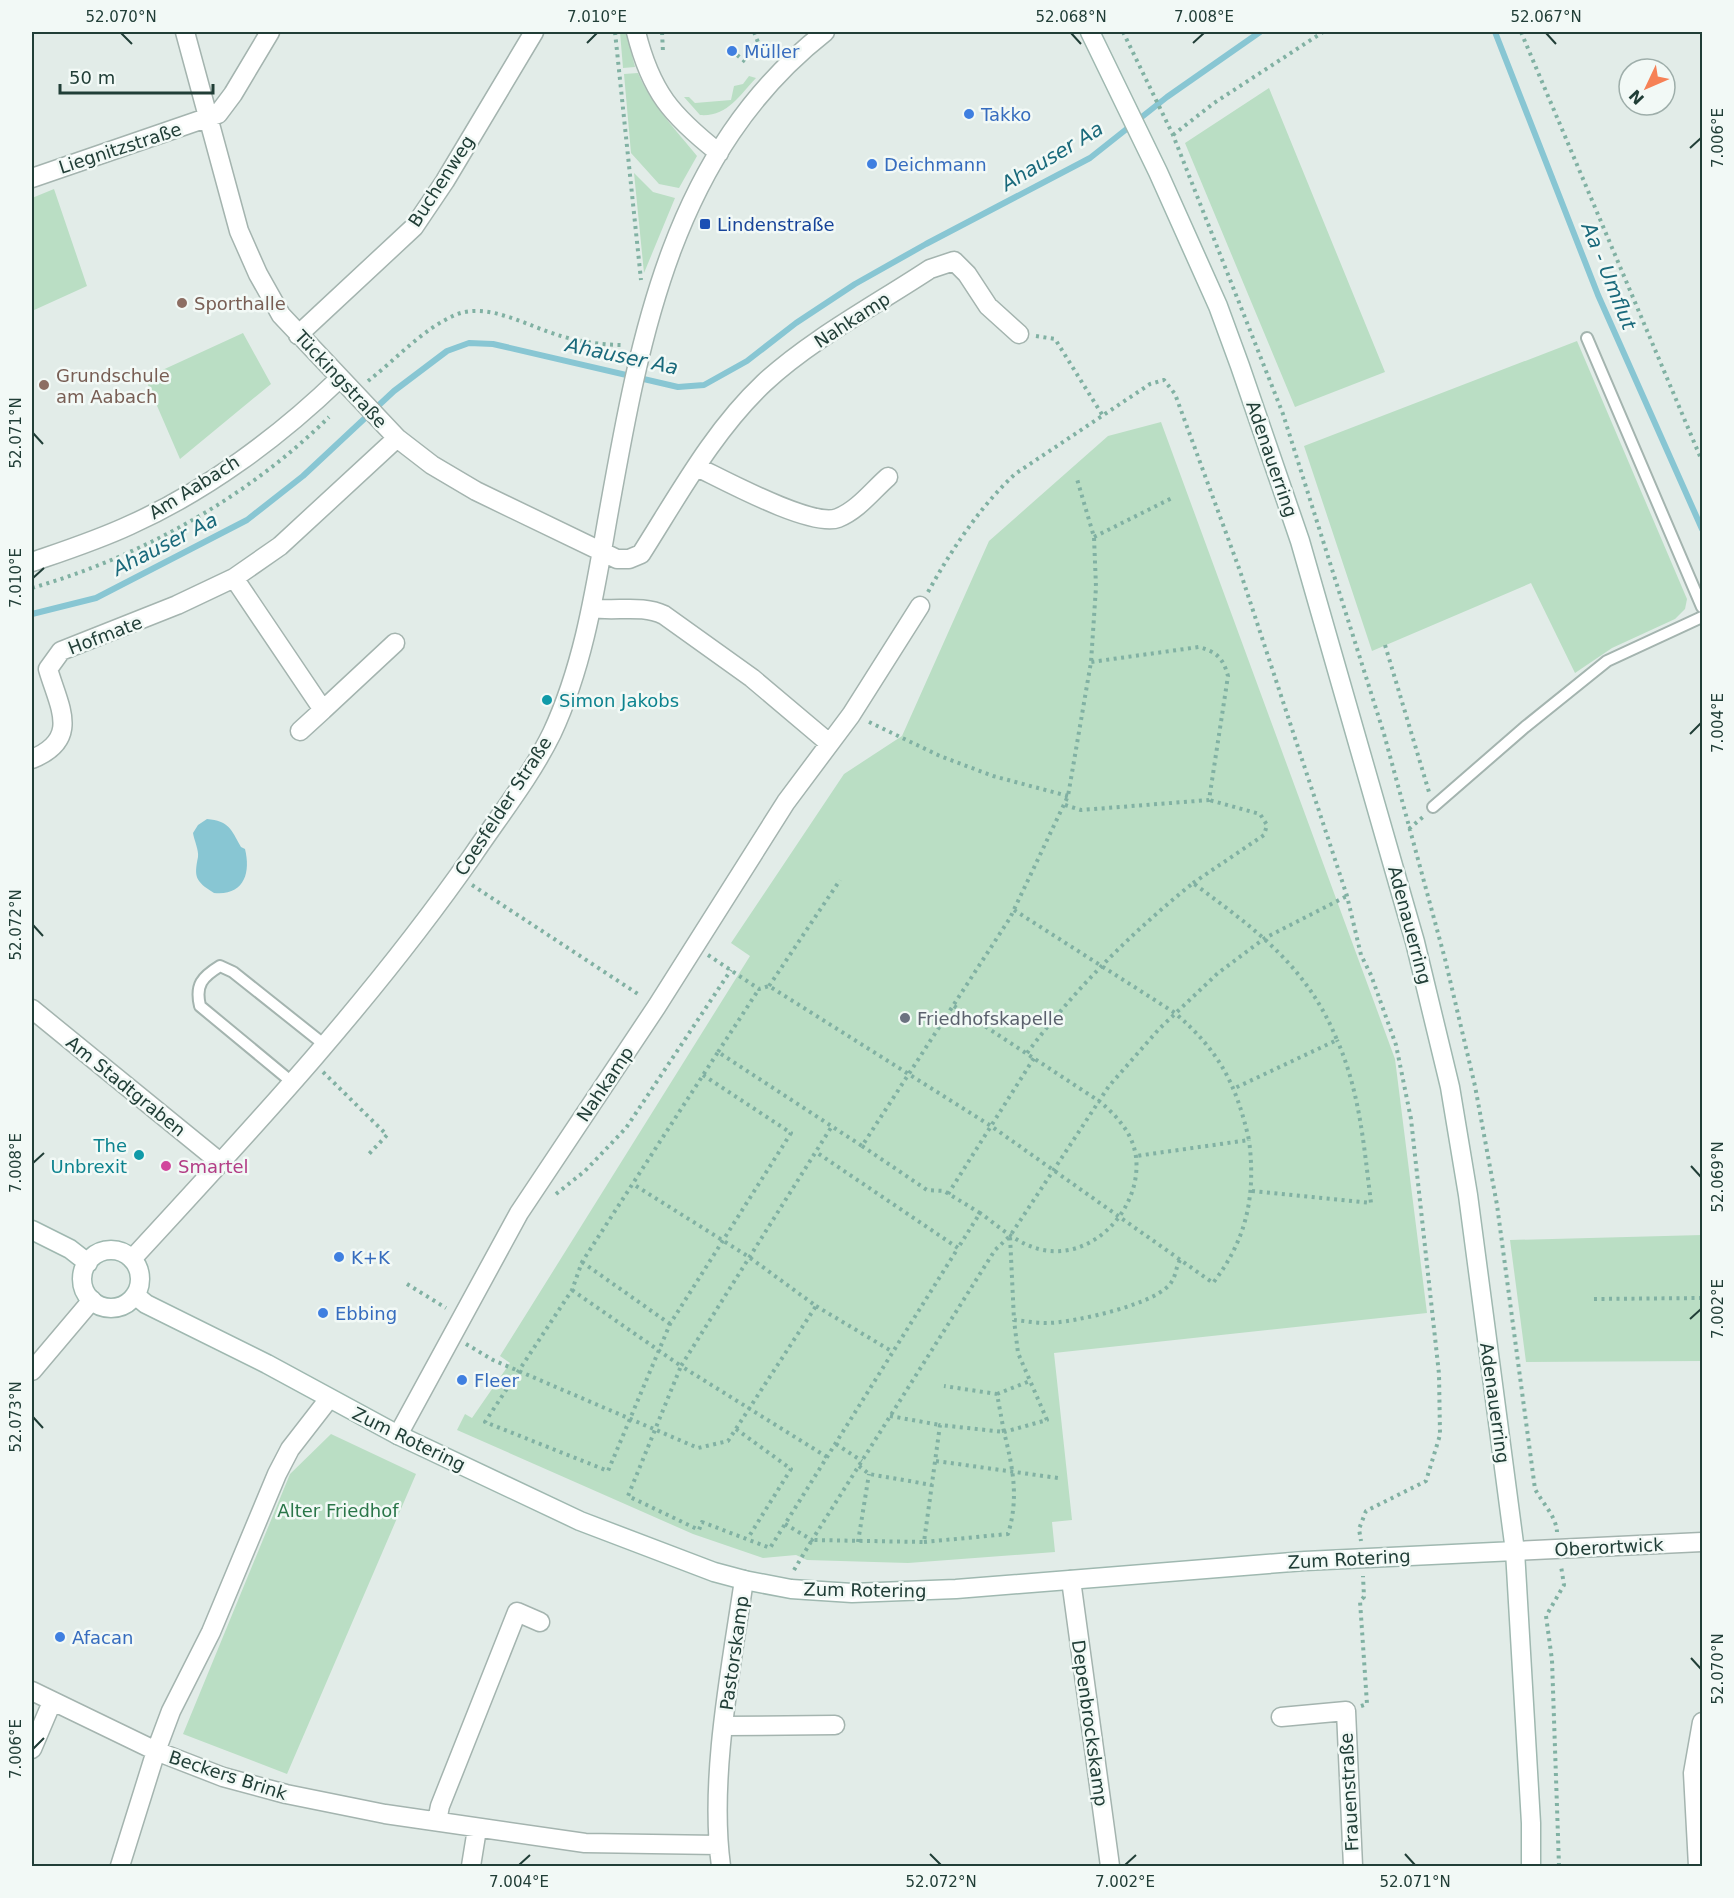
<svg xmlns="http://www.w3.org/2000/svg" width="1734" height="1898" font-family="'DejaVu Sans',sans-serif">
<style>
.green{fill:#badec4}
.water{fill:#88c6d3}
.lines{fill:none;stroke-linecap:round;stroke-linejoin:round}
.stream{stroke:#88c6d3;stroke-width:6}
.lane-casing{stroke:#a4b4af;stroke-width:14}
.street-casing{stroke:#a4b4af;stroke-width:21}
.secondary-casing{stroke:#9fb8b0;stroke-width:21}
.path{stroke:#81b1a3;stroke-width:4;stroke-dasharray:3 4.5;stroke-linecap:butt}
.lane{stroke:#fff;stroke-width:10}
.street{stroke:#fff;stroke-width:18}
.secondary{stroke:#fff;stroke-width:18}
.ticks{fill:none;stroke:#213e37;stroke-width:2}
.shop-dot{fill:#3f7fe0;stroke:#f2f9f6;stroke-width:2}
.transit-dot{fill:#1a4fb4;stroke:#f2f9f6;stroke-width:2}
.education-dot{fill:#8d6e63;stroke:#f2f9f6;stroke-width:2}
.culture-dot{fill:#0f9aa8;stroke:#f2f9f6;stroke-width:2}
.worship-dot{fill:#6b7280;stroke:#f2f9f6;stroke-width:2}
.hotel-dot{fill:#d1479c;stroke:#f2f9f6;stroke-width:2}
.labels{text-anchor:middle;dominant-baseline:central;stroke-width:5;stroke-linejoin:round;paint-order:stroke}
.shop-label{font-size:18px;fill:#366cbe;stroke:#f2f9f6;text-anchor:start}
.street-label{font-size:18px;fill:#213e37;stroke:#f2f9f6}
.transit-label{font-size:18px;fill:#164399;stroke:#f2f9f6;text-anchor:start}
.education-label{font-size:18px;fill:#785e54;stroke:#f2f9f6;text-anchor:start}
.culture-label{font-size:18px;fill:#0d838f;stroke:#f2f9f6;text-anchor:start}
.worship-label{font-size:18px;fill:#5b616d;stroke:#f2f9f6;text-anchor:start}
.hotel-label{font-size:18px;fill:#b23c85;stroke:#f2f9f6;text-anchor:start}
.park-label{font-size:18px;fill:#2a7649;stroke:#f2f9f6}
.water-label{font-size:20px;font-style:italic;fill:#19697b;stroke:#f2f9f6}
.neatline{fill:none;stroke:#213e37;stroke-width:2}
.ticks-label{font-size:15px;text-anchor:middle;fill:#213e37}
</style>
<rect width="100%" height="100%" fill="#e2ece8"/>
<path class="green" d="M 620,32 L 626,32 L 635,67 L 623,68 Z
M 638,73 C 651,104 676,130 697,156 L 679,188 L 659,184 L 631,153 L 624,74 Z
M 749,76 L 756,78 C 739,96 727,117 700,115 L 684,97 L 689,97 L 695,103 L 731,100 L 734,86 L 743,84 Z
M 1269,88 L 1385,372 L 1295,407 L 1185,143 Z
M 634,173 L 653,192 L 675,198 L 644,273 Z
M 54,189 L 87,286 L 32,311 L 32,198 Z
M 243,333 L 271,384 L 180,459 L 145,378 Z
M 1577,341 L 1687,599 L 1685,609 L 1675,619 L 1612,648 L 1575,673 L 1531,583 L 1372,651 L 1304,446 Z
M 1161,422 L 1395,1059 L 1427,1313 L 1054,1353 L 1072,1520 L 1052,1522 L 1055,1552 L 908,1563 L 807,1560 L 796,1555 L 763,1558 L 693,1534 L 457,1430 L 465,1414 L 472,1418 L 510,1363 L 500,1356 L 750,956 L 731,943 L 844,774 L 902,736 L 989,541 L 1108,436 Z
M 1702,1235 L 1702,1361 L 1526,1362 L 1510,1240 Z
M 331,1434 L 416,1474 L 287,1774 L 183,1734 L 290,1474 Z"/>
<path class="water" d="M 207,819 C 229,821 231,829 241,847 L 245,849 C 251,873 244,896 214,893 C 195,881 194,877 198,857 C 199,850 194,840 193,833 L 198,825 Z"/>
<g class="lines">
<path class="stream" d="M 1495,32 L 1598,295 L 1702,529
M 32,614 L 96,598 L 247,520 L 303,476 L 394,391 L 447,351 L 469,343 L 493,344 L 678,387 L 704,385 L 747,361 L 796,323 L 855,284 L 926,244 L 1090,158 L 1167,97 L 1260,32"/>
<defs>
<path id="lane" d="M 1587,338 L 1702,607
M 1433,807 L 1525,727 L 1607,661 L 1702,617
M 293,1083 L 200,1006 C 195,985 202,977 220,966 L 233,972 L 326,1046"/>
<path id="street" d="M 185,32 L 239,231 L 258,274 L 281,315 L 397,438 L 432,465 L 476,491 L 617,559 L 629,559 L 641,554 C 678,496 713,431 764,383 C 810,340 877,304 930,269 L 954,261 L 967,274 L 988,306 L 1019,334
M 636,32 C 651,92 671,115 719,153
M 32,178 L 218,114 L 233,94 L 270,32
M 298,335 L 414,227 L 445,181 L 534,32
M 697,467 C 724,480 812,528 838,518 C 858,510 872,491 888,477
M 32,562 C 64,551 98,540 130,525 C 206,491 279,437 339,379
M 234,578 L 323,710 L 395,643
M 592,608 C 615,612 642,604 664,615 L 752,678 L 829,743
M 300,731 L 323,710
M 32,759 C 81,739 59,707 48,669 L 61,651 L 177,605 L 234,578 L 280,546 L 397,438
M 32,1009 L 221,1163
M 132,1259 C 252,1129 372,1000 473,855 C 500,815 531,776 552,733 C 584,664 595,590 608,516 C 640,336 672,152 825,32
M 32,1371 L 92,1300
M 398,1435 L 519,1213 L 657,1006 L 786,802 L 851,715 L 920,606
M 1515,1551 L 1702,1542
M 1071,1580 L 1110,1866
M 32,1691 L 156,1751 L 223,1777 L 286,1794 L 385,1814 L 585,1843 L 718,1845
M 1281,1717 L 1346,1711 L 1353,1866
M 724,1726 L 835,1725
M 32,1749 L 52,1702
M 437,1821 L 440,1806 L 517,1612 L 540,1622
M 120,1866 L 156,1751 L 171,1711 L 211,1632 L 277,1474 L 290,1449 L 328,1400
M 471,1866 L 477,1829
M 721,1866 C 709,1779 731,1668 744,1580
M 1698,1866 L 1693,1773 L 1702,1722"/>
<path id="secondary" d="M 1090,32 L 1158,172 L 1218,306 L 1240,366 L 1300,541 L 1415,942 L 1450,1087 L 1468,1195 L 1515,1551 L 1531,1823 L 1531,1866
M 32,1230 L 70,1249 L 88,1263
M82 1279a29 29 0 1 1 58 0a29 29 0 1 1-58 0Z
M 135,1295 L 146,1304 L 267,1364 L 398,1435 L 580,1521 L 714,1572 L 744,1580 L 791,1589 L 852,1593 L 956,1589 L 1305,1561 L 1515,1551"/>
</defs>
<use href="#lane" class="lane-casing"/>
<use href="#street" class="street-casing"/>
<use href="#secondary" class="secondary-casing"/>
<path class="path" d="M 615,32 L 641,280
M 662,32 L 663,52
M 754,32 L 761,50
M 1123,32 L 1173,135 L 1283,414 L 1384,734 L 1445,959 L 1475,1086 L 1497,1205 L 1535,1489 C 1543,1504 1556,1516 1557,1532
M 1521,32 L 1702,461
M 737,55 L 748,64
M 1173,135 L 1214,103 L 1323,32
M 1036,336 L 1055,339 L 1103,416
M 368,381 C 395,360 423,329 455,315 C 488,301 529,327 561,336 C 582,342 602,345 624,345
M 1094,537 L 1172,498
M 32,588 C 142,556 247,498 329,417
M 928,592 C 952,549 979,508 1015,474 L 1150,384 L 1164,380 L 1175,394 L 1240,571 L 1347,896 L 1361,955 L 1371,975 L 1396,1045 L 1411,1119 L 1439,1374 L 1440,1435 L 1426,1481 L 1366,1511 L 1359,1529 L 1361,1541
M 1385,645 L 1429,792
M 869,722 L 940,756 L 993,776 L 1068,796
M 1065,805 L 1081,810 L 1209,800 L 1228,676 C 1223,658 1217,652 1199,647 L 1091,662
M 1409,829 L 1424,816
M 1193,883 L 1264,835 L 1267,825 L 1260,814 L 1209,800
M 472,885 L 641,996
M 1014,910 L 1175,1013 C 1219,1051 1236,1083 1249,1140 L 1136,1156
M 708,955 L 759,989 L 769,986 L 991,1126 L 1213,1283 C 1247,1239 1256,1195 1249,1140
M 769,986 L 840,880
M 954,1006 L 1099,1101 C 1116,1115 1133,1133 1136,1157 C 1142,1207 1095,1260 1043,1250 C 1018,1245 1000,1227 980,1213
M 718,1052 L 759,989
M 1027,1053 C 1075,989 1131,933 1193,883 C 1255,929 1307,966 1337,1040 L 1235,1088
M 323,1072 L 387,1135 L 369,1154
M 703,1075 L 791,1133 L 670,1324 L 608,1471 L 485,1422 L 572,1290 L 582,1262 L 718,1052 L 862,1146 L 1010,918 L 1068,796 L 1091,662 L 1096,587 L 1094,537 L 1077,479
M 862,1146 L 927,1190 L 944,1191 L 980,1213 L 958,1248
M 1252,1191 L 1371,1203 C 1364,1147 1360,1092 1337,1040
M 556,1194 L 585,1171 L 626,1128 L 731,970
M 948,1194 L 1034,1058
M 1180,1260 C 1176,1267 1176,1275 1172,1281 C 1161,1304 1071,1323 1047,1323 C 1036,1323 1025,1321 1014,1320 L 1010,1236 L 1109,1086 L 1159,1029 L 1218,973 L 1265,938 L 1347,896
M 582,1262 L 670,1324
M 407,1284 L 446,1308
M 572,1290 L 681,1366 L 628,1496 L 699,1530 L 702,1522 L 770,1548 L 958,1248 L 816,1152
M 1594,1299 L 1702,1298
M 816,1306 L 893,1352
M 466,1344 L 493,1360 L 698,1448 L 728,1441 L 816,1306 L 749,1257 L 633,1184
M 997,1394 L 1030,1381
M 890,1416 L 940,1425
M 736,1429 L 791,1469 L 748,1538
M 836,1444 L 862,1461
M 827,1457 L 681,1366 L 832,1126
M 936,1461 L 1058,1478
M 859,1466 L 869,1474 L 932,1485
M 785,1524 L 812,1540 L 995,1250 L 1010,1236
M 858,1542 L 869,1474
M 924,1542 L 1008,1534 C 1019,1498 1013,1468 1004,1432 L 1047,1420 L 1018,1353 L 1014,1320
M 794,1570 L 812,1540 L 924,1542 L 940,1425 L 1004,1432 L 997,1394 L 944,1386
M 1361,1706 L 1367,1704 L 1360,1601 L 1364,1597 L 1363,1576
M 1559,1866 L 1552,1660 L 1546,1616 L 1564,1585 L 1561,1566"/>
<use href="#lane" class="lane"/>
<use href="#street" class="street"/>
<use href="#secondary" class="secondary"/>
</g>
<path class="ticks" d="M 121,33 L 132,44M 1071,33 L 1081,44M 1546,33 L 1556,44M 587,43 L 597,33M 1193,43 L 1204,33M 1690,148 L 1701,138M 33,433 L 43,444M 33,578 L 44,568M 1690,734 L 1701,723M 33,925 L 43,936M 33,1163 L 44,1153M 1691,1166 L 1701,1177M 1690,1319 L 1701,1309M 33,1417 L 43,1428M 1691,1658 L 1701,1669M 33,1749 L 44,1738M 930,1854 L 941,1865M 1405,1854 L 1415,1865M 519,1865 L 530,1855M 1125,1865 L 1136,1855"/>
<g class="shop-dot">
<circle cx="732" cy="51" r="6"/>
<circle cx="969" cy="114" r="6"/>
<circle cx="872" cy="164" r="6"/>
<circle cx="339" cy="1257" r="6"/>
<circle cx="323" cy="1313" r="6"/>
<circle cx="462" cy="1380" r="6"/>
<circle cx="60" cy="1637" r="6"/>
</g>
<rect class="transit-dot" x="699" y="218" width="12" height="12" rx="3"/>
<g class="education-dot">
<circle cx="182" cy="303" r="6"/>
<circle cx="44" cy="385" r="6"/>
</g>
<g class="culture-dot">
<circle cx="547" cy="700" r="6"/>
<circle cx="139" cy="1155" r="6"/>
</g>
<circle class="worship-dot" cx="905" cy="1018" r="6"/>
<circle class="hotel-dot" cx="166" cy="1166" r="6"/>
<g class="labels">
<g class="shop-label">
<text x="744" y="51">Müller</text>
<text x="981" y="114">Takko</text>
<text x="884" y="164">Deichmann</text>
<text x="351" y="1257">K+K</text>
<text x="335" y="1313">Ebbing</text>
<text x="474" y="1380">Fleer</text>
<text x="72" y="1637">Afacan</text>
</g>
<g class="street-label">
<text transform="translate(120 148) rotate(-18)">Liegnitzstraße</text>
<text transform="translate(441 181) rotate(-57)">Buchenweg</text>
<text transform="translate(852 320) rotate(-33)">Nahkamp</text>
<text transform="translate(341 379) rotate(47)">Tückingstraße</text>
<text transform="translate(1272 459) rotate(71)">Adenauerring</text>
<text transform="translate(194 487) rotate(-32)">Am Aabach</text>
<text transform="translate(105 635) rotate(-21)">Hofmate</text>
<text transform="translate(503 806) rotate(-57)">Coesfelder Straße</text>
<text transform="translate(1410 925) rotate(75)">Adenauerring</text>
<text transform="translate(605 1084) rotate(-56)">Nahkamp</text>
<text transform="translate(126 1086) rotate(39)">Am Stadtgraben</text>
<text transform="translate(1495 1403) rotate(82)">Adenauerring</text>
<text transform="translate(409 1439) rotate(26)">Zum Rotering</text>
<text transform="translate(1609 1547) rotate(-3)">Oberortwick</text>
<text transform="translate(1349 1559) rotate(-3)">Zum Rotering</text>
<text transform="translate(865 1590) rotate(1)">Zum Rotering</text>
<text transform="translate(734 1653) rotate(-82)">Pastorskamp</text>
<text transform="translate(1090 1723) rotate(82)">Depenbrockskamp</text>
<text transform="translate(228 1775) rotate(18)">Beckers Brink</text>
<text transform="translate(1349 1792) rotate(-93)">Frauenstraße</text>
</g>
<g class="transit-label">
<text x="717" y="224">Lindenstraße</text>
</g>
<g class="education-label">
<text x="194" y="303">Sporthalle</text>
<text x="56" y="375">Grundschule<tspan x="56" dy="21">am Aabach</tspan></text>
</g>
<g class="culture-label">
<text x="559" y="700">Simon Jakobs</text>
<text x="127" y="1145" text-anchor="end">The<tspan x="127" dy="21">Unbrexit</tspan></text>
</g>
<g class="worship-label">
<text x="917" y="1018">Friedhofskapelle</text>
</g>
<g class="hotel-label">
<text x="178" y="1166">Smartel</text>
</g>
<g class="park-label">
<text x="338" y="1510">Alter Friedhof</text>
</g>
<g class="water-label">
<text transform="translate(1052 156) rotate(-31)">Ahauser Aa</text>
<text transform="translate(1609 276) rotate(68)">Aa - Umflut</text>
<text transform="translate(622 356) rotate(12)">Ahauser Aa</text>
<text transform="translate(165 544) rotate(-27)">Ahauser Aa</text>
</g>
</g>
<rect width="1734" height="1898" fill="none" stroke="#f2f9f6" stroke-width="66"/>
<g transform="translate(1647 87) rotate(226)"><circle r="28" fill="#f2f9f6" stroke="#9eaeaa" stroke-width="1.5"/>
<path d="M0-4.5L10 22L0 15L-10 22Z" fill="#f68156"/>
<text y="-9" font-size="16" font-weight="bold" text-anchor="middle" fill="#213e37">N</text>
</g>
<path d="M60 84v9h153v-9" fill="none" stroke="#213e37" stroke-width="3"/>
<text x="69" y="84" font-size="18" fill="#213e37" stroke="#f2f9f6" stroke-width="4.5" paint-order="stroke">50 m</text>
<rect x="33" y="33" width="1668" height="1832" class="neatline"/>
<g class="ticks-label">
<text x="121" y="22">52.070°N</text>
<text x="597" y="22">7.010°E</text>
<text x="1071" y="22">52.068°N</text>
<text x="1204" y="22">7.008°E</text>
<text x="1546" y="22">52.067°N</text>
<text transform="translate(1718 138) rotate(-90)" y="5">7.006°E</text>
<text transform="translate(16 433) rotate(-90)" y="5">52.071°N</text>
<text transform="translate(16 578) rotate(-90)" y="5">7.010°E</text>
<text transform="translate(1718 723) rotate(-90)" y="5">7.004°E</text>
<text transform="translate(16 925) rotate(-90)" y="5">52.072°N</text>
<text transform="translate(16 1163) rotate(-90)" y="5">7.008°E</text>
<text transform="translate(1718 1177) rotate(-90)" y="5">52.069°N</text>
<text transform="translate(1718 1309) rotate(-90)" y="5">7.002°E</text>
<text transform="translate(16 1417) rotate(-90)" y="5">52.073°N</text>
<text transform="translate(1718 1669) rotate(-90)" y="5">52.070°N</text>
<text transform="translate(16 1749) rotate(-90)" y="5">7.006°E</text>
<text x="519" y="1887">7.004°E</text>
<text x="941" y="1887">52.072°N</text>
<text x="1125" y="1887">7.002°E</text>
<text x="1415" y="1887">52.071°N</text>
</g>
</svg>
